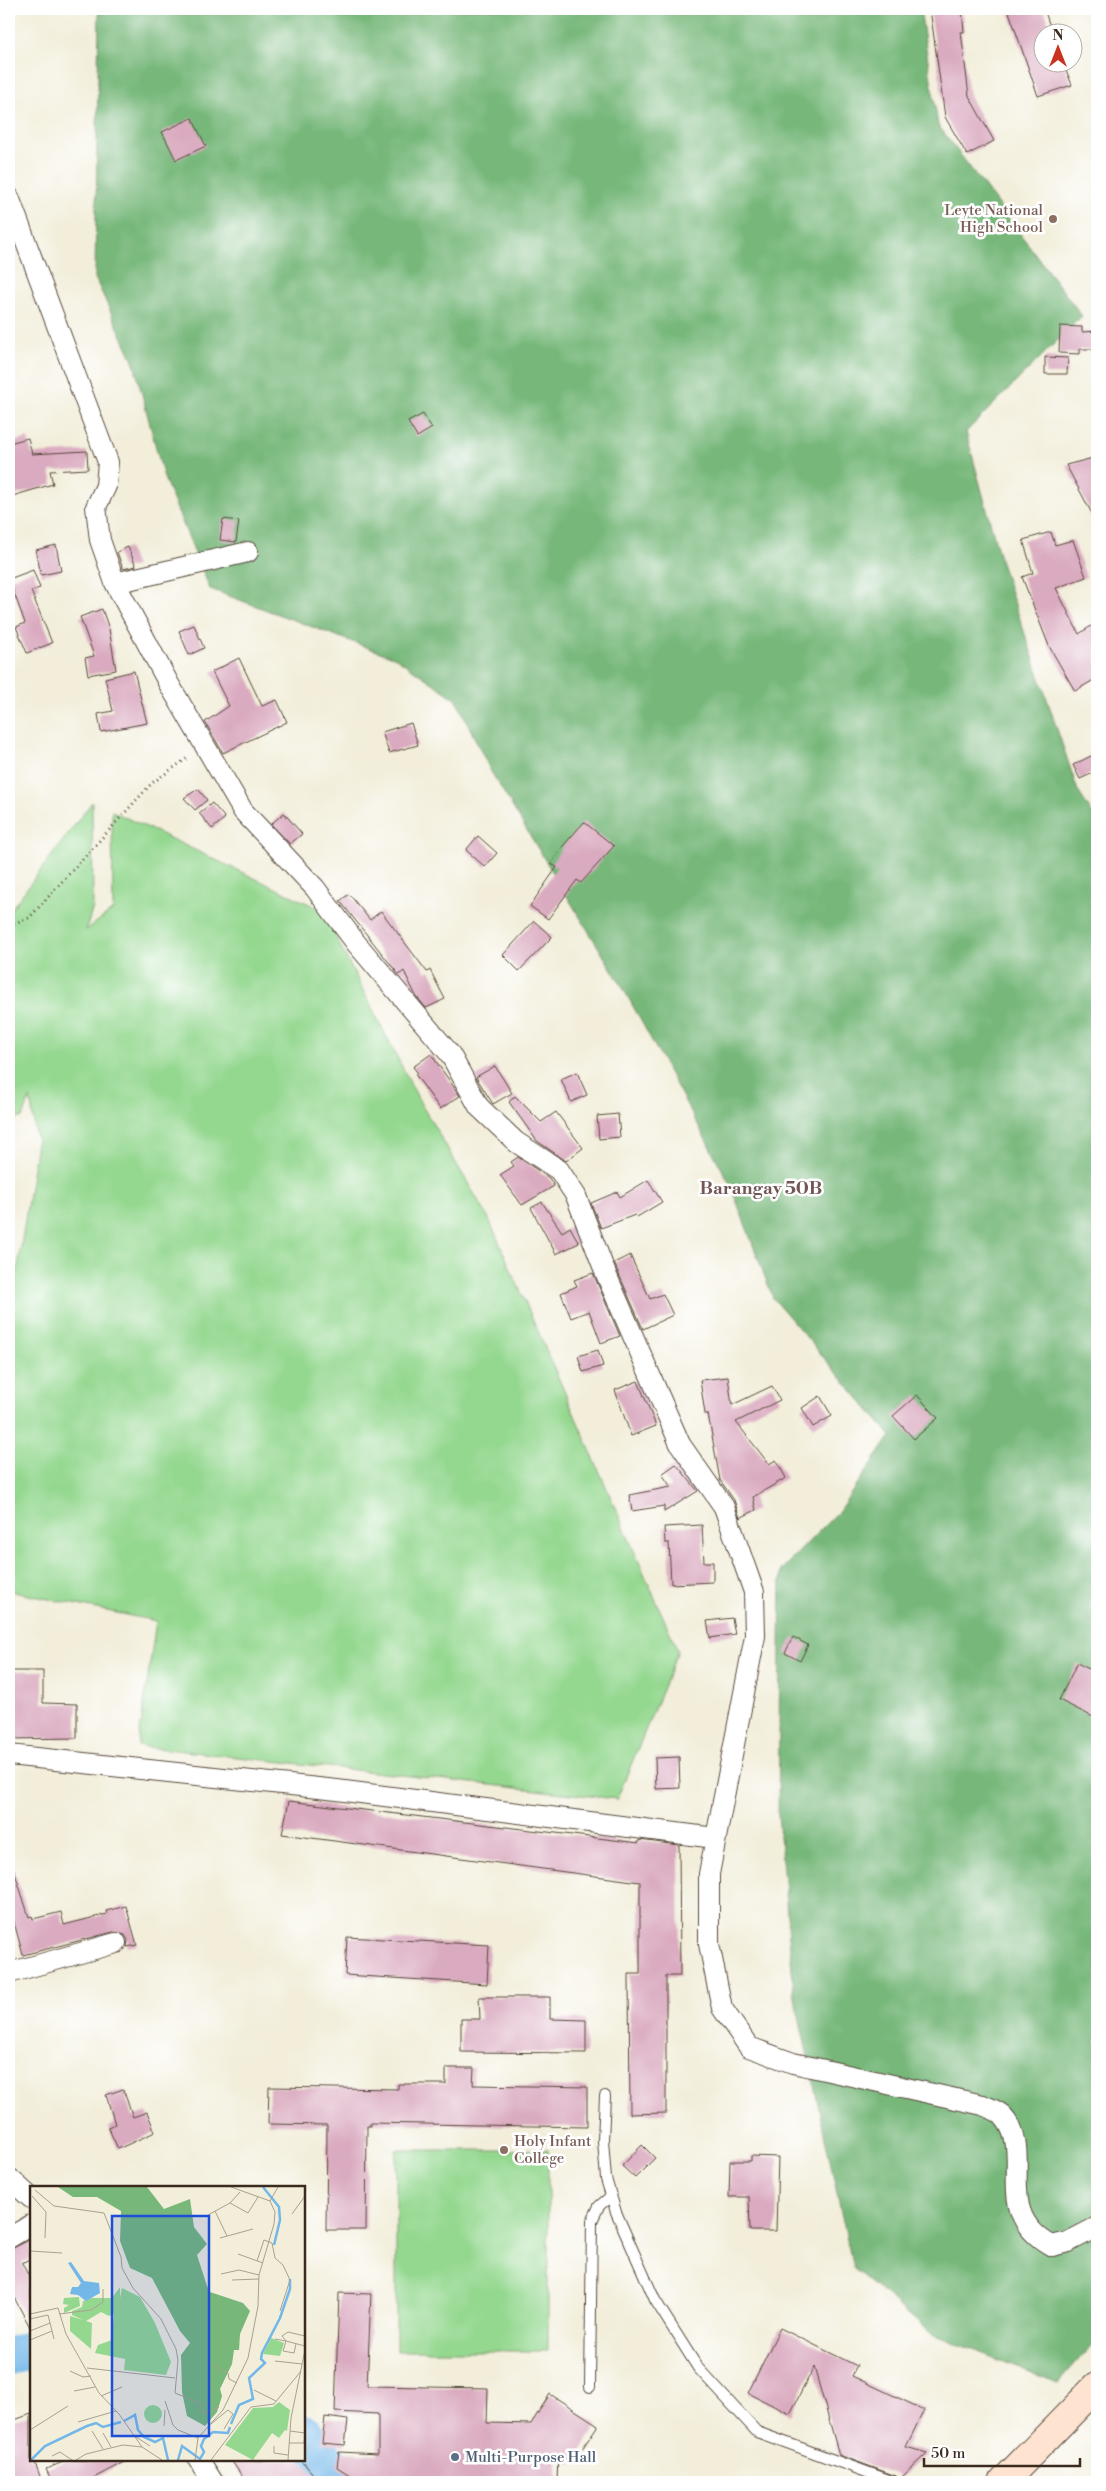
<svg xmlns="http://www.w3.org/2000/svg" width="1106" height="2491" font-family="'Libre Bodoni',serif">
<style>
.green{fill:#94d890;stroke:#688157}
.forest{fill:#77b87a;stroke:#59714c}
.lines{fill:none;stroke-linecap:round;stroke-linejoin:round}
.river{stroke:#73b7e9;stroke-width:38}
.building{fill:#daaac0}
.lane-casing{stroke:#56473a;stroke-width:12}
.street-casing{stroke:#56473a;stroke-width:22}
.secondary-casing{stroke:#56473a;stroke-width:30}
.path{stroke:#56473a;stroke-width:3;stroke-dasharray:1 4;stroke-linecap:butt}
.lane{stroke:#fff;stroke-width:10}
.street{stroke:#fff;stroke-width:20}
.secondary{stroke:#fee3d1;stroke-width:28}
.education-dot{fill:#8d6e63;stroke:#fff;stroke-width:2}
.service-dot{fill:#5c6f8a;stroke:#fff;stroke-width:2}
.labels{text-anchor:middle;dominant-baseline:central;stroke-width:5;stroke-linejoin:round;paint-order:stroke}
.education-label{font-size:15px;fill:#785e54;stroke:#fff;text-anchor:end}
.service-label{font-size:15px;fill:#4e5e75;stroke:#fff;text-anchor:start}
.quarter-label{font-size:18px;font-weight:bold;fill:#735757;stroke:#fff}
.inset-river{fill:none;stroke:#73b7e9;stroke-width:2.5}
.inset-road{fill:none;stroke:#a9a08f;stroke-width:1}
.view{fill:#1d4ed8;fill-opacity:0.15;stroke:#1d4ed8;stroke-width:2.5}
.inset-edge{fill:none;stroke:#3b2a1e;stroke-width:2.5}
</style>
<rect width="100%" height="100%" fill="#fff"/>
<filter id="ink" filterUnits="userSpaceOnUse"><feTurbulence type="fractalNoise" baseFrequency=".02" numOctaves="2"/><feDisplacementMap in="SourceGraphic" scale="10" xChannelSelector="R" yChannelSelector="G"/><feConvolveMatrix kernelMatrix="1 2 1 2 8 2 1 2 1" color-interpolation-filters="sRGB"/></filter>
<filter id="wash" filterUnits="userSpaceOnUse"><feTurbulence type="fractalNoise" baseFrequency=".0096" numOctaves="4" result="noise"/><feDisplacementMap in="SourceGraphic" scale="20" xChannelSelector="R" yChannelSelector="G"/><feGaussianBlur stdDeviation="1.12" result="paint"/><feColorMatrix in="noise" values="0 0 0 0 0 0 0 0 0 0 0 0 0 0 0 0 0 1.4 0 .05"/><feComposite in="paint" operator="in"/></filter>
<g filter="url(#wash)">
<rect width="100%" height="100%" fill="#f2eeda"/>
<path class="green" d="M 92,802 L 93,907 L 86,930 L 113,910 L 112,811 L 322,910 L 421,1104 L 488,1217 L 678,1651 L 617,1799 L 138,1746 L 156,1621 L 9,1591 L 9,1324 L 37,1142 L 30,1098 L 23,1117 L 9,1122 L 9,912 Z
M 396,2150 L 548,2150 L 548,2351 L 396,2351 Z"/>
<path class="forest" d="M 99,9 L 920,9 L 938,125 L 1082,316 L 966,432 L 1002,566 L 1078,791 L 1097,821 L 1097,2339 L 1058,2383 L 932,2334 L 853,2268 L 794,1992 L 778,1815 L 781,1570 L 838,1512 L 891,1436 L 773,1298 L 730,1184 L 622,986 L 490,770 L 456,699 L 396,658 L 210,589 L 164,478 L 133,360 L 95,278 Z"/>
<g class="lines">
<path class="river" d="M 9,2357 L 31,2349
M 304,2433 L 344,2482"/>
</g>
<g id="blocks">
<path class="building" d="M 930,9 L 962,9 L 964,32 L 961,32 L 969,96 L 994,141 L 967,155 L 945,117 Z
M 1008,9 L 1044,9 L 1052,32 L 1044,32 L 1044,62 L 1063,62 L 1072,85 L 1038,96 Z
M 192,118 L 206,146 L 176,160 L 162,132 Z
M 1060,326 L 1082,327 L 1082,332 L 1097,331 L 1097,349 L 1080,349 L 1080,354 L 1059,353 Z
M 1045,357 L 1068,358 L 1067,374 L 1045,374 Z
M 423,414 L 432,428 L 417,437 L 408,422 Z
M 28,438 L 32,454 L 87,451 L 88,469 L 50,471 L 53,484 L 9,497 L 9,443 Z
M 1097,457 L 1097,523 L 1066,465 Z
M 223,519 L 239,521 L 236,542 L 220,540 Z
M 1051,532 L 1055,545 L 1073,540 L 1086,577 L 1056,588 L 1079,634 L 1097,622 L 1097,678 L 1075,691 L 1049,646 L 1022,577 L 1033,573 L 1023,540 Z
M 56,545 L 61,571 L 41,575 L 36,550 Z
M 128,547 L 136,566 L 123,569 L 117,552 Z
M 33,570 L 40,588 L 31,591 L 52,643 L 27,653 L 16,627 L 25,623 L 9,579 Z
M 102,609 L 109,629 L 116,670 L 88,675 L 85,658 L 94,656 L 80,617 Z
M 194,625 L 204,648 L 189,655 L 179,631 Z
M 239,658 L 262,706 L 277,700 L 287,722 L 223,753 L 205,722 L 229,706 L 212,672 Z
M 134,671 L 147,723 L 101,732 L 98,714 L 113,711 L 105,678 Z
M 411,723 L 418,745 L 389,753 L 382,732 Z
M 1097,753 L 1097,771 L 1080,779 L 1073,765 Z
M 198,789 L 207,800 L 195,810 L 184,798 Z
M 212,803 L 225,818 L 212,829 L 199,813 Z
M 284,813 L 302,834 L 290,844 L 271,824 Z
M 584,822 L 614,846 L 581,883 L 577,880 L 548,919 L 530,906 L 557,867 L 551,864 L 563,846 Z
M 478,836 L 497,853 L 485,867 L 466,850 Z
M 349,894 L 370,920 L 381,911 L 427,972 L 430,970 L 445,999 L 426,1008 L 416,996 L 404,971 L 399,975 L 340,901 Z
M 534,921 L 552,937 L 519,971 L 503,955 Z
M 431,1054 L 460,1096 L 440,1109 L 415,1074 L 417,1072 L 413,1067 Z
M 495,1066 L 512,1093 L 493,1104 L 476,1077 Z
M 577,1072 L 587,1095 L 571,1102 L 561,1079 Z
M 515,1096 L 541,1122 L 556,1112 L 583,1148 L 566,1161 L 537,1141 L 509,1102 Z
M 618,1114 L 620,1137 L 599,1139 L 597,1116 Z
M 518,1157 L 549,1178 L 554,1186 L 522,1205 L 500,1175 L 514,1166 L 511,1162 Z
M 648,1180 L 662,1202 L 637,1217 L 635,1215 L 601,1228 L 591,1203 L 617,1192 L 620,1197 Z
M 542,1202 L 562,1232 L 570,1227 L 579,1243 L 556,1254 L 531,1208 Z
M 630,1255 L 650,1299 L 663,1294 L 673,1315 L 643,1329 L 614,1263 Z
M 593,1273 L 620,1336 L 601,1343 L 589,1311 L 571,1318 L 561,1293 L 577,1286 L 574,1280 Z
M 598,1350 L 603,1366 L 583,1372 L 578,1356 Z
M 728,1377 L 732,1405 L 772,1386 L 780,1400 L 736,1422 L 769,1464 L 776,1460 L 786,1478 L 753,1497 L 756,1510 L 740,1518 L 734,1500 L 720,1480 L 708,1414 L 705,1414 L 700,1380 Z
M 638,1381 L 656,1426 L 631,1436 L 615,1390 Z
M 917,1395 L 938,1418 L 914,1439 L 893,1416 Z
M 820,1396 L 832,1416 L 813,1427 L 802,1408 Z
M 676,1464 L 698,1491 L 664,1512 L 664,1506 L 632,1511 L 629,1495 L 671,1487 L 662,1474 Z
M 702,1525 L 704,1562 L 713,1562 L 713,1582 L 671,1584 L 669,1543 L 665,1543 L 664,1527 Z
M 732,1618 L 735,1634 L 710,1638 L 707,1621 Z
M 793,1637 L 808,1645 L 800,1661 L 785,1653 Z
M 1077,1663 L 1097,1673 L 1097,1719 L 1059,1700 Z
M 9,1671 L 43,1671 L 43,1703 L 77,1704 L 77,1738 L 9,1739 Z
M 679,1757 L 680,1788 L 656,1789 L 655,1758 Z
M 289,1801 L 639,1843 L 639,1840 L 679,1845 L 680,1976 L 666,1976 L 666,2113 L 630,2114 L 629,1974 L 640,1974 L 640,1882 L 282,1834 Z
M 13,1867 L 29,1917 L 32,1916 L 33,1919 L 61,1912 L 64,1925 L 107,1914 L 106,1911 L 126,1906 L 137,1945 L 127,1947 L 128,1940 L 125,1935 L 113,1932 L 23,1955 L 12,1915 L 9,1916 L 9,1868 Z
M 347,1937 L 489,1945 L 487,1984 L 345,1975 Z
M 479,1997 L 550,1997 L 550,2019 L 586,2020 L 586,2053 L 461,2052 L 461,2019 L 480,2019 Z
M 446,2068 L 474,2068 L 473,2085 L 587,2087 L 587,2127 L 370,2123 L 370,2126 L 367,2126 L 366,2230 L 326,2230 L 327,2125 L 268,2124 L 269,2087 L 398,2089 L 398,2084 L 446,2084 Z
M 123,2089 L 133,2117 L 147,2112 L 155,2132 L 118,2149 L 108,2127 L 115,2124 L 106,2095 Z
M 642,2145 L 655,2158 L 635,2178 L 622,2166 Z
M 751,2156 L 778,2157 L 776,2231 L 750,2231 L 749,2197 L 729,2197 L 730,2161 L 751,2161 Z
M 31,2239 L 31,2258 L 22,2263 L 31,2281 L 31,2329 L 9,2288 L 9,2250 Z
M 339,2293 L 371,2294 L 367,2386 L 488,2388 L 487,2423 L 531,2424 L 550,2394 L 598,2425 L 572,2464 L 558,2455 L 557,2482 L 361,2482 L 337,2467 L 339,2452 L 378,2454 L 378,2414 L 335,2412 Z
M 780,2328 L 857,2366 L 852,2376 L 924,2410 L 906,2447 L 927,2453 L 900,2479 L 896,2476 L 839,2455 L 814,2367 L 790,2414 L 748,2393 Z
M 31,2414 L 31,2460 L 34,2460 L 41,2479 L 31,2482 L 9,2482 L 9,2422 Z
M 325,2417 L 348,2420 L 345,2445 L 322,2443 Z
M 68,2460 L 128,2460 L 86,2482 L 52,2482 L 46,2469 Z
M 231,2460 L 301,2460 L 320,2482 L 246,2482 Z"/>
</g>
</g>
<g filter="url(#ink)">
<use href="#blocks" fill-opacity="0" stroke="#56473a" stroke-width="1"/>
<g class="lines">
<defs>
<path id="lane" d="M 605,2096 L 603,2140 L 606,2179 L 616,2212 L 655,2300 L 698,2368 L 757,2432 L 894,2482
M 590,2387 L 592,2221 L 599,2206 L 611,2196"/>
<path id="street" d="M 9,197 L 108,462 L 106,486 L 96,507 L 100,540 L 115,583 L 169,684 L 243,811 L 315,888 L 356,943 L 450,1054 L 479,1107 L 516,1142 L 559,1170 L 576,1196 L 606,1274 L 680,1444 L 724,1507 L 754,1592 L 755,1636 L 709,1874 L 709,1944 L 722,2008 L 749,2047 L 793,2063 L 983,2105 C 989,2108 999,2111 1003,2116 C 1037,2153 989,2212 1052,2246 L 1068,2242 L 1097,2227
M 115,583 L 248,552
M 9,1755 L 337,1790 L 715,1838
M 9,1973 L 116,1943
M 9,2178 L 31,2198
M 9,2238 L 31,2225
M 199,2460 L 213,2482"/>
<path id="secondary" d="M 1003,2482 L 1097,2386"/>
</defs>
<use href="#lane" class="lane-casing"/>
<use href="#street" class="street-casing"/>
<use href="#secondary" class="secondary-casing"/>
<path class="path" d="M 9,925 L 29,918 L 152,783 L 189,757"/>
<use href="#lane" class="lane"/>
<use href="#street" class="street"/>
<use href="#secondary" class="secondary"/>
</g>
</g>
<g class="education-dot">
<circle cx="1053" cy="219" r="5"/>
<circle cx="504" cy="2150" r="5"/>
</g>
<circle class="service-dot" cx="455" cy="2457" r="5"/>
<g class="labels">
<g class="education-label">
<text x="1043" y="210">Leyte National<tspan x="1043" dy="17">High School</tspan></text>
<text x="514" y="2141" text-anchor="start">Holy Infant<tspan x="514" dy="17">College</tspan></text>
</g>
<g class="service-label">
<text x="465" y="2457">Multi-Purpose Hall</text>
</g>
<g class="quarter-label">
<text x="761" y="1188">Barangay 50B</text>
</g>
</g>
<g transform="translate(30 2186)">
<rect width="275" height="275" fill="#f2eeda"/>
<path d="M 90,101 L 90,112 L 92,102 L 110,111 L 125,137 L 141,176 L 136,189 L 94,184 L 95,173 L 65,167 L 68,159 L 82,154 L 84,128 L 79,130 L 71,126 L 56,135 L 62,137 L 61,163 L 40,145 L 40,130 L 53,134 L 42,129 L 42,125 L 52,121 L 53,115 L 61,112 L 82,112 ZM 49,111 L 50,120 L 34,127 L 34,122 L 39,119 L 33,118 L 34,112 ZM 241,152 L 254,157 L 250,170 L 233,168 ZM 249,216 L 260,224 L 257,245 L 255,244 L 249,252 L 242,247 L 223,274 L 195,259 L 223,222 L 243,221 ZM114 228a9 9 0 1 1 18 0a9 9 0 1 1-18 0Z" fill="#94d890"/>
<path d="M 28,1 L 117,1 L 134,23 L 160,13 L 164,41 L 177,58 L 167,69 L 177,100 L 180,106 L 213,117 L 220,125 L 210,148 L 209,164 L 204,164 L 202,178 L 190,203 L 192,210 L 187,226 L 175,240 L 157,230 L 152,206 L 151,169 L 160,157 L 150,145 L 122,92 L 100,82 L 90,55 L 91,25 L 67,11 L 43,11 Z" fill="#77b87a"/>
<path d="M 41,76 L 54,95 L 69,97 L 70,107 L 56,115 L 48,109 L 40,108 L 42,101 L 48,101 L 51,97 L 38,77 Z" fill="#73b7e9"/>
<path class="inset-river" d="M 233,1 L 249,21 L 250,34 L 244,59M 94,235 L 105,229 L 108,244 L 114,251 L 125,256 L 133,252 L 138,274M 201,238 L 209,219 L 223,213 L 219,192 L 235,177 L 231,173 L 232,167 L 250,132 L 260,103 L 260,93M 1,274 L 15,260 L 57,240 L 66,237 L 73,241 L 91,236M 148,274 L 152,260 L 170,273 L 174,266 L 171,260 L 174,253 L 183,246 L 198,247 L 200,241"/>
<path class="inset-road" d="M 201,1 L 240,15M 5,4 L 24,20 L 74,27 L 91,71 L 92,82 L 103,102 L 131,133 L 146,163 L 148,174 L 145,207 L 170,217 L 174,228 L 189,221M 2,10 L 16,26 L 15,52M 200,17 L 218,27 L 228,11M 185,25 L 197,50M 262,28 L 275,10M 178,29 L 200,17 L 210,6M 190,52 L 223,43M 0,65 L 32,67M 208,68 L 233,77M 227,75 L 234,54 L 242,57 L 245,72 L 253,79 L 260,94 L 250,125M 191,88 L 209,84 L 229,89M 202,94 L 229,93M 0,128 L 28,122 L 36,148 L 69,207 L 89,228 L 112,261M 29,128 L 61,124 L 73,116 L 73,103M 0,133 L 18,129 L 24,153M 0,145 L 20,137M 275,150 L 258,146 L 252,150 L 256,155 L 275,160M 245,153 L 256,155 L 253,165 L 264,167 L 266,158M 0,154 L 22,145M 245,175 L 272,178M 183,179 L 198,187 L 199,193 L 207,197M 57,182 L 145,192M 40,185 L 53,191 L 61,190M 224,204 L 246,215M 44,205 L 65,201M 71,210 L 92,201M 135,215 L 143,239 L 148,244 L 168,252M 48,236 L 86,225M 181,238 L 198,224 L 203,228 L 194,243M 134,240 L 135,224M 0,244 L 38,220M 62,245 L 73,263M 260,245 L 275,247M 73,247 L 81,261M 106,251 L 120,260M 259,257 L 274,257 L 275,247M 244,260 L 244,267 L 258,269M 22,270 L 30,266 L 42,274M 46,274 L 56,268 L 93,259 L 112,261 L 132,274M 165,274 L 168,252 L 193,224 L 218,172 L 228,120 L 229,89 L 244,38 L 245,26 L 240,15 L 248,1M 181,274 L 221,221 L 244,218 L 271,185M 258,274 L 261,232 L 275,164"/>
<path class="view" d="M 82,30 L 179,30 L 179,250 L 82,250 Z"/>
<rect width="275" height="275" class="inset-edge"/>
</g>
<rect width="1106" height="2491" fill="none" stroke="#fff" stroke-width="30"/>
<g transform="translate(1058 48)"><circle r="24" fill="#ffffff" stroke="#b1aaa5"/>
<path d="M0-4L9 19L0 12L-9 19Z" fill="#c8321e"/>
<text y="-8" font-size="14" font-weight="bold" text-anchor="middle" fill="#3b2a1e">N</text>
</g>
<path d="M924 2458v8h156v-8" fill="none" stroke="#3b2a1e" stroke-width="2.5"/>
<text x="931" y="2458" font-size="15" fill="#3b2a1e" stroke="#ffffff" stroke-width="4" paint-order="stroke">50 m</text>
</svg>
